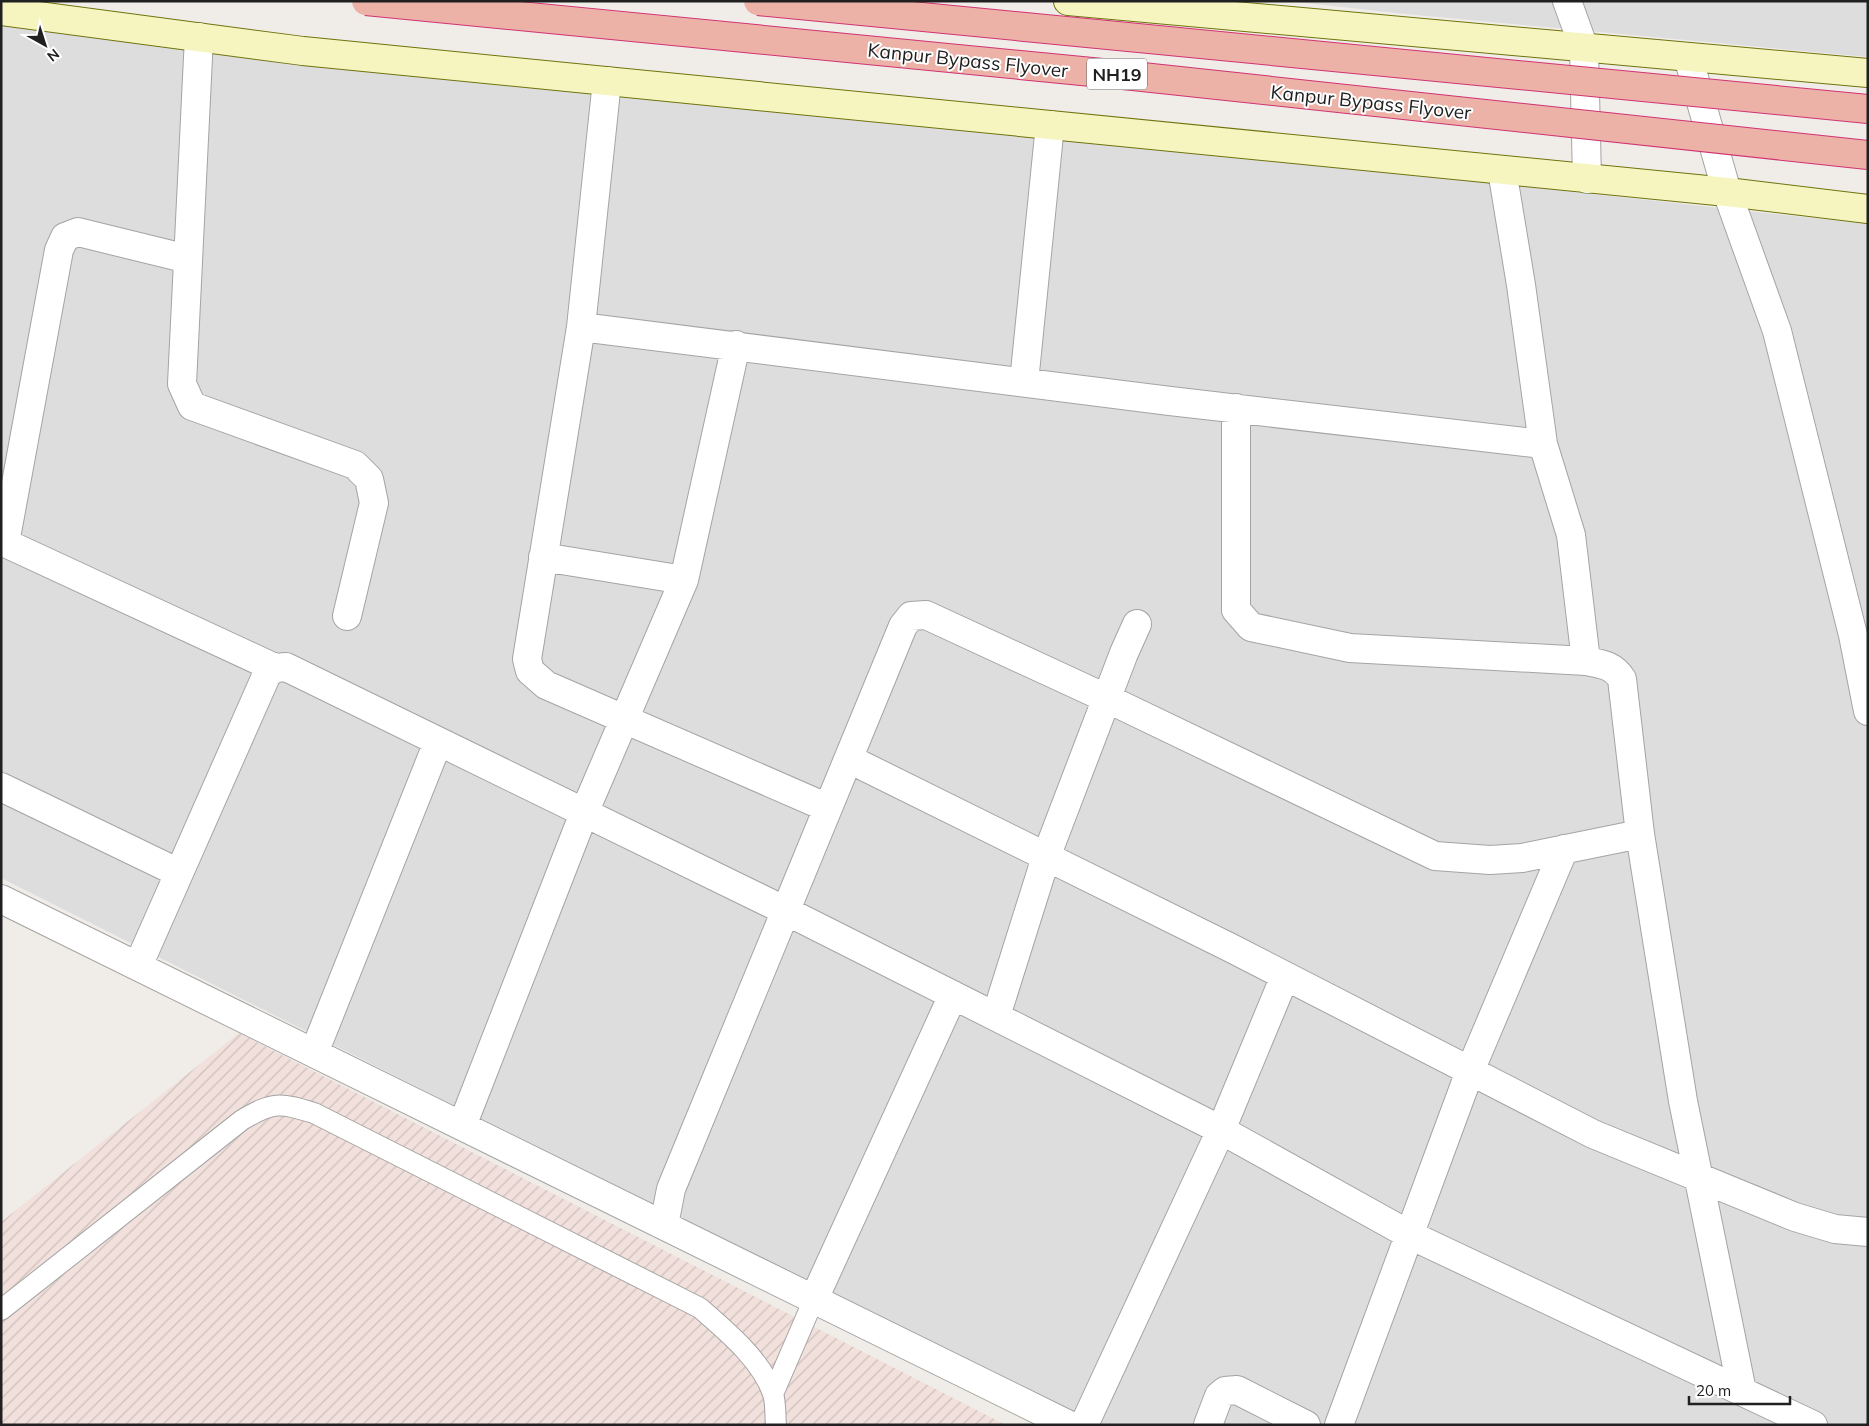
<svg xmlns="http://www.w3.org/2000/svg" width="1869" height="1426" font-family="Mulish,sans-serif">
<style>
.residential{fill:#deddde}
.military{fill:url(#military-furrows)}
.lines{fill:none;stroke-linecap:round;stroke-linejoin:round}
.service-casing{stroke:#a4a4a4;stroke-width:22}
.minor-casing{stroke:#a4a4a4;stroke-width:30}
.secondary-casing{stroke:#6f730c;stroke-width:30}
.service{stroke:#fff;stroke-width:20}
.minor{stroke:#fff;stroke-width:28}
.secondary{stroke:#f6f5c0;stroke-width:28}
.trunk-bridge-casing{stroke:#d13273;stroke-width:30;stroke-linecap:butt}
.trunk-bridge{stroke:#ecb1a7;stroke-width:28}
.labels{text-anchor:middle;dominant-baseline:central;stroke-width:4;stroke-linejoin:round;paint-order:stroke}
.shield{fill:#fff;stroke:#636363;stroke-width:1}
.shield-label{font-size:18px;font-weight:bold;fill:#202020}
.street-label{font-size:19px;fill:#202020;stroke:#fff}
</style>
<defs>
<pattern id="military-furrows" width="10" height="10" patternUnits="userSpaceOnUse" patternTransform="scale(1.25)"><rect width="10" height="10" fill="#f1e0dc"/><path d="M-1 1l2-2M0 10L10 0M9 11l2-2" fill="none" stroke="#cec0bc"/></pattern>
</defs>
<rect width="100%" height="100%" fill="#f0ede8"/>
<path class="residential" d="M 1289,1 L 1868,1 L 1868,57 L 1395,13 Z
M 1,21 L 1868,224 L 1868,1425 L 1091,1425 L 1,878 Z"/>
<path class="military" d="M 239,1033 L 1006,1425 L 1,1425 L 1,1222 Z"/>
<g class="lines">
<defs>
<path id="service" d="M 1,1310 L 242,1120 C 274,1101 280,1103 314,1113 L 700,1308 C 725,1330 762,1360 773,1394 C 776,1403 775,1415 776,1425
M 773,1394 L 814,1299"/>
<path id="minor" d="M 1567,1 L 1584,48 L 1587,179
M 199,37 L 182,384 L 192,406 L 355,465 L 369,479 L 374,503 L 347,616
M 1688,57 L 1727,192 L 1777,331 L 1853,635 L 1868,711
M 607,81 L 581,327 L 527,659 L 530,671 L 546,685 L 828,808
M 1502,170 L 1521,285 L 1543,444 L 1571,535 L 1586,661 C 1602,664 1613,665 1622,679 L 1640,834 L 1683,1101 L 1742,1391
M 581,327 L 1170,401 L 1543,444
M 1024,382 L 1050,125
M 1236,408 L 1236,610 L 1251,627 L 1350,648 L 1586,661
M 1,541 L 275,668
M 5,543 L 59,250 L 65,237 L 78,232 L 188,259
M 543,557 L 684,580
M 849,759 L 1231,948 L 1593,1134 L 1795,1217 L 1835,1229 L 1868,1232
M 1,787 L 179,873
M 1,899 L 1069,1425
M 138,966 L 267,674 L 275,668 L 286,667 L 786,911 L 1221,1130 L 1410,1235 L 1813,1425
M 996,1016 L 1046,857 L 1124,653 L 1137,624
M 314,1053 L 438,742
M 462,1126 L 584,813 L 684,580 L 736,345
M 664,1225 L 671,1189 L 903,626 L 911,616 L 926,615 L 1108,699 L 1435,856 L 1490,860 L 1522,858 L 1640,834
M 814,1299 L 953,995
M 1084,1425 L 1221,1130 L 1285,976
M 1208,1425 L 1219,1396 L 1225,1391 L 1237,1390 L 1306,1425
M 1339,1425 L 1470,1071 L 1564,849"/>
<path id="secondary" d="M 1068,1 L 1868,73
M 1,11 L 303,51 L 1727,192 L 1868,209"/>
</defs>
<use href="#service" class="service-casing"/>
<use href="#minor" class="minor-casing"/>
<use href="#secondary" class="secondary-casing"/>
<use href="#service" class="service"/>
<use href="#minor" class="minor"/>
<use href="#secondary" class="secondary"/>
<defs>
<path id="trunk-bridge" d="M 366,1 L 1133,76 L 1868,155
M 758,1 L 1868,109"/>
</defs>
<use href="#trunk-bridge" class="trunk-bridge-casing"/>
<use href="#trunk-bridge" class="trunk-bridge"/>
</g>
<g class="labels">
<rect class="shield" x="1087" y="58.5" width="60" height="31" rx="4"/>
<g class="shield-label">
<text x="1117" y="74">NH19</text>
</g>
<g class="street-label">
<text transform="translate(968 60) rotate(6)">Kanpur Bypass Flyover</text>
<text transform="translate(1371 102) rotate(6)">Kanpur Bypass Flyover</text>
</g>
</g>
<rect width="1869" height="1426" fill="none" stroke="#202020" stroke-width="5"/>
<g transform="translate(45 45) rotate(141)" stroke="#ffffff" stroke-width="4" paint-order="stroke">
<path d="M0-4L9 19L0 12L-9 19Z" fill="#202020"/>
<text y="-8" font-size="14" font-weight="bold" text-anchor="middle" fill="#202020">N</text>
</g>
<path d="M1689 1396v8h101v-8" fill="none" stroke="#202020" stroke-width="2.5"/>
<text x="1696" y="1396" font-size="15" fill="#202020" stroke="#ffffff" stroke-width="4" paint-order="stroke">20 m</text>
</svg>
